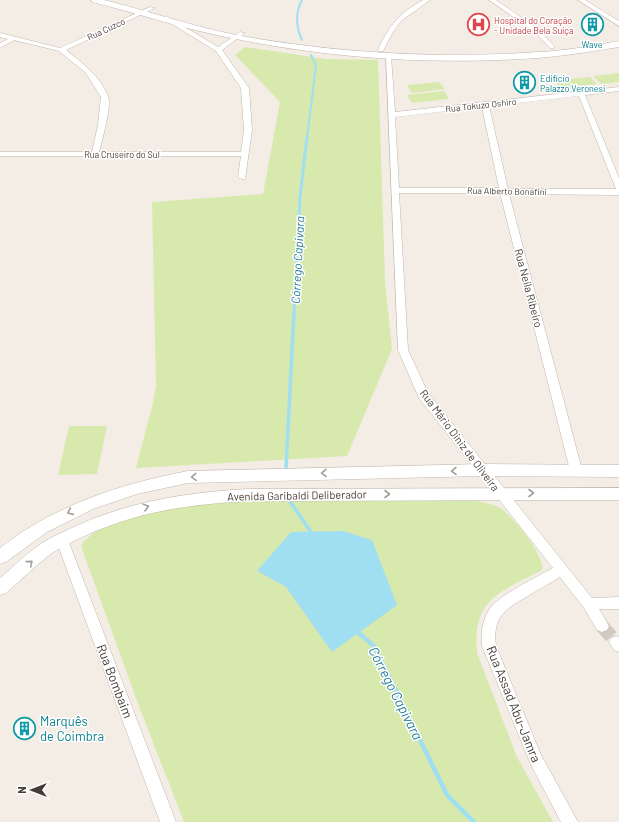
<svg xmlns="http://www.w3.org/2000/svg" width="619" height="822" font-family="Barlow,sans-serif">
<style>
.green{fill:#d8e9ad}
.water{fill:#a0def2}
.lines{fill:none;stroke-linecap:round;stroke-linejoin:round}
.stream-far3{stroke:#a0def2;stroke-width:2}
.stream-far2{stroke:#a0def2;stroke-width:3}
.stream-far1{stroke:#a0def2;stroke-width:3.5}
.stream{stroke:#a0def2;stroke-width:4.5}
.minor-tunnel{stroke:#d0cac2;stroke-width:14;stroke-dasharray:14 7;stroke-linecap:butt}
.minor-casing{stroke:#c2b6ab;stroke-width:1}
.tertiary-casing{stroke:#c2b6ab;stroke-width:1}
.minor{fill:#fff;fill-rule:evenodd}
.tertiary{fill:#fff;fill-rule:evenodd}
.oneway{stroke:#a29e9a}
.labels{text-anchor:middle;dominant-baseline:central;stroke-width:3;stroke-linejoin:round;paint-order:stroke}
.far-health-label{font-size:9px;fill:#be3a42;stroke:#fff;text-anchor:start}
.far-street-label{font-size:9px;fill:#463c35;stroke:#fff}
.far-culture-label{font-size:9px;fill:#0d838f;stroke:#fff}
.street-label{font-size:11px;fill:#463c35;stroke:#fff}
.water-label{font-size:12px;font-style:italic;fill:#277e9c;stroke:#fff}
.near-street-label{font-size:13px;fill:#463c35;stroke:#fff}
.near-culture-label{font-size:13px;fill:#0d838f;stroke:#fff;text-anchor:start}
.near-water-label{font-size:14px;font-style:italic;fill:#277e9c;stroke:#fff}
</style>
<rect width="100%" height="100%" fill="#f3ede5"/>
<path class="green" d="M 245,47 L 326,59 L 378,60 L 385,281 L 392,349 L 347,456 L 136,468 L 153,403 L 156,386 L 152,202 L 263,194 L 280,102 L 235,55 Z
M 619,73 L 619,82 L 601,84 L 593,76 Z
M 590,77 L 597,84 L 561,89 L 554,81 Z
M 439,82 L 445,89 L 412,93 L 407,85 Z
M 444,91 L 449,99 L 412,103 L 407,95 Z
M 69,426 L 107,426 L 97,474 L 58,475 Z
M 216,501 L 477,501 C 485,503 495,504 503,510 C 515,520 545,555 542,570 C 500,592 472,598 477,653 L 517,757 L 553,822 L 184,822 L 137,701 L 81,546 C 97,517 185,505 216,501 Z"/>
<path class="water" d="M 343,531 L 372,540 L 397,605 L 332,652 L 286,587 L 257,571 L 291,532 Z"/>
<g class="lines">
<path class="stream-far3" d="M 302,0 C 295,13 296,27 302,40
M 307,138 L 316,65 L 311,55"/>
<path class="stream-far2" d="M 294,313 L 300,197 L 307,137"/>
<path class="stream-far1" d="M 286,468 L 294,312
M 289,500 L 313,535"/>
<path class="stream" d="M 355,630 L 374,646 L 447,795 L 474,822"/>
<path class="minor-tunnel" d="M 602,626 L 616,642"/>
<defs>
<path id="minor" d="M 423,0 L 430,0 L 401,21 L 393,32 L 383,51 L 379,51 L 378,50 C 389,26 399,13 423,0 Z
M 489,0 L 496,0 L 539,30 L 554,46 L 554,48 L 550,48 L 535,32 Z
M 578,0 L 585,0 L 619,21 L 619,26 Z
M 150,7 L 155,8 L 66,50 C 82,63 100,76 108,96 C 112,105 102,141 99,152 L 241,152 L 244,130 L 241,88 L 216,51 L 164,19 L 163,18 L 166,16 L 218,47 L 240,32 L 245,33 L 222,50 L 249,88 L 252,130 L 245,179 L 242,179 L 238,177 L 241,156 L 0,156 L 0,152 L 92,152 L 98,125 L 101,97 L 86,73 L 59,51 L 14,40 L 0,48 L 0,43 L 8,39 L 0,37 L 0,33 L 60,48 Z
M 386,55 L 391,56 L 395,112 L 619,87 L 619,91 L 585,95 L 619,178 L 619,195 L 509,194 L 582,470 L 580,473 L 576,474 L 572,473 L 570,470 L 500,193 L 399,193 L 408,350 L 428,393 L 592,598 L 619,597 L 619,609 L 599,609 L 609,626 L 607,630 L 602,632 L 597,630 L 584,608 L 560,577 C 550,583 539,589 528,596 C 505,609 492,617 496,646 L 541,755 L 578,822 L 561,822 L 531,765 L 482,646 C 480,631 484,611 497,601 C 512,589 537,577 553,568 L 419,398 L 398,350 ZM 579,96 L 616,189 L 508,189 L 489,106 ZM 482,107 L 499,188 L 399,188 L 395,117 Z
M 62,535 L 66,536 L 68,540 L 176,822 L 160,822 L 56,540 L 58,536 Z
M 616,636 L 619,637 L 619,652 L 614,650 L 609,642 L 611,638 Z"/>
<path id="tertiary" d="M 91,0 L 104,0 C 148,11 191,26 236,35 C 335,53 437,59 538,52 C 565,51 592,46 619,41 L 619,47 C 592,51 565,56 538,58 C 437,65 335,59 236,39 C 187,30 140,14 92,2 Z
M 483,464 L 619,465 L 619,477 L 483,476 L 188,483 L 137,494 L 93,509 L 47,532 L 6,562 L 0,564 L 0,548 C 55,505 120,484 188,471 Z
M 619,488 L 619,500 L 249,501 C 192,504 139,511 87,535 C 75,540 63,546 52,553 C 36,565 21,580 6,593 L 0,595 L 0,578 C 14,566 27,553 42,543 C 53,536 66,531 78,525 C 132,501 189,492 249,489 Z"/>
</defs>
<use href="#minor" class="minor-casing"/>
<use href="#tertiary" class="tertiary-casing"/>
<use href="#minor" class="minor"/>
<use href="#tertiary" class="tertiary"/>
</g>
<defs><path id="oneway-chevron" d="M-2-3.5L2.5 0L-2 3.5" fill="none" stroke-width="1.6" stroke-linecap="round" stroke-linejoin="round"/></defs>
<g class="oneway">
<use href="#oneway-chevron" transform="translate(454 471) rotate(179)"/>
<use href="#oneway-chevron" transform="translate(324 473) rotate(179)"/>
<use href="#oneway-chevron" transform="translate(194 477) rotate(177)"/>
<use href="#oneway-chevron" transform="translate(531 493)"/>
<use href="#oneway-chevron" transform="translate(387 494)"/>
<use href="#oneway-chevron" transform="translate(146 507) rotate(-15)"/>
<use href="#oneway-chevron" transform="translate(70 512) rotate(156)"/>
<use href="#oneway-chevron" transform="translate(30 563) rotate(-40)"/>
</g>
<defs>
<symbol id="hospital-ring" viewBox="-11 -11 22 22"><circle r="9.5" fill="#fff" stroke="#e0444e" stroke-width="1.5"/><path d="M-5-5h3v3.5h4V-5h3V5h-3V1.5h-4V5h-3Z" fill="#e0444e"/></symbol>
<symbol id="building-ring" viewBox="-11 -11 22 22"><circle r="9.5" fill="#fff" stroke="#0f9aa8" stroke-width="1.5"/><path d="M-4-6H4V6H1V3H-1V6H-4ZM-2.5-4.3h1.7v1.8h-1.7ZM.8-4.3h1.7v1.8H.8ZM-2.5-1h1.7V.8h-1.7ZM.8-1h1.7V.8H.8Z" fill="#0f9aa8"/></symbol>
</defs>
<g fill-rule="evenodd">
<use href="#hospital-ring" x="466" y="12" width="25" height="25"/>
<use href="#building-ring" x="580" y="12" width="25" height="25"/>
<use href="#building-ring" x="512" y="70" width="25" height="25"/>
<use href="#building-ring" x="12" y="716" width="25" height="25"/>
</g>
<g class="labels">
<g class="far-health-label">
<text x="494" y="20">Hospital do Coração<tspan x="494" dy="10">- Unidade Bela Suíça</tspan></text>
</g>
<g class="far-street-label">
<text transform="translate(106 29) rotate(-25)">Rua Cuzco</text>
<text transform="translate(481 105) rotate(-6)">Rua Tokuzo Oshiro</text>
<text x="122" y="154">Rua Cruseiro do Sul</text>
<text transform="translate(507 191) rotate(1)">Rua Alberto Bonafini</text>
</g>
<g class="far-culture-label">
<text x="592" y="44">Wave</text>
<text x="540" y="78" text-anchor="start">Edifício<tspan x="540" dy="10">Palazzo Veronesi</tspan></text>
</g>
<g class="street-label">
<text transform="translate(529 288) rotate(75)">Rua Neila Ribeiro</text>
<text transform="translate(460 440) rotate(53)">Rua Mário Diniz de Oliveira</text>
<text transform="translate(297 495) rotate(-1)">Avenida Garibaldi Deliberador</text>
</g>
<g class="water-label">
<text transform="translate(297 260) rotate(-87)">Córrego Capivara</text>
</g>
<g class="near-street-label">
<text transform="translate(115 681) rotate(69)">Rua Bombaim</text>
<text transform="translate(514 704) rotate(68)">Rua Assad Abu-Jamra</text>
</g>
<g class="near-culture-label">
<text x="40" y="721">Marquês<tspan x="40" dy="15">de Coimbra</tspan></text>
</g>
<g class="near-water-label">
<text transform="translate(396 693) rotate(63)">Córrego Capivara</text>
</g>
</g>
<g transform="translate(32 790) rotate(270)" stroke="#ffffff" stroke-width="3" paint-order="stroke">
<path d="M0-3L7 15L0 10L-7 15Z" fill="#463c35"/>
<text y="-6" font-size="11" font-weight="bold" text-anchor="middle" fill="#463c35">N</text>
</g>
</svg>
